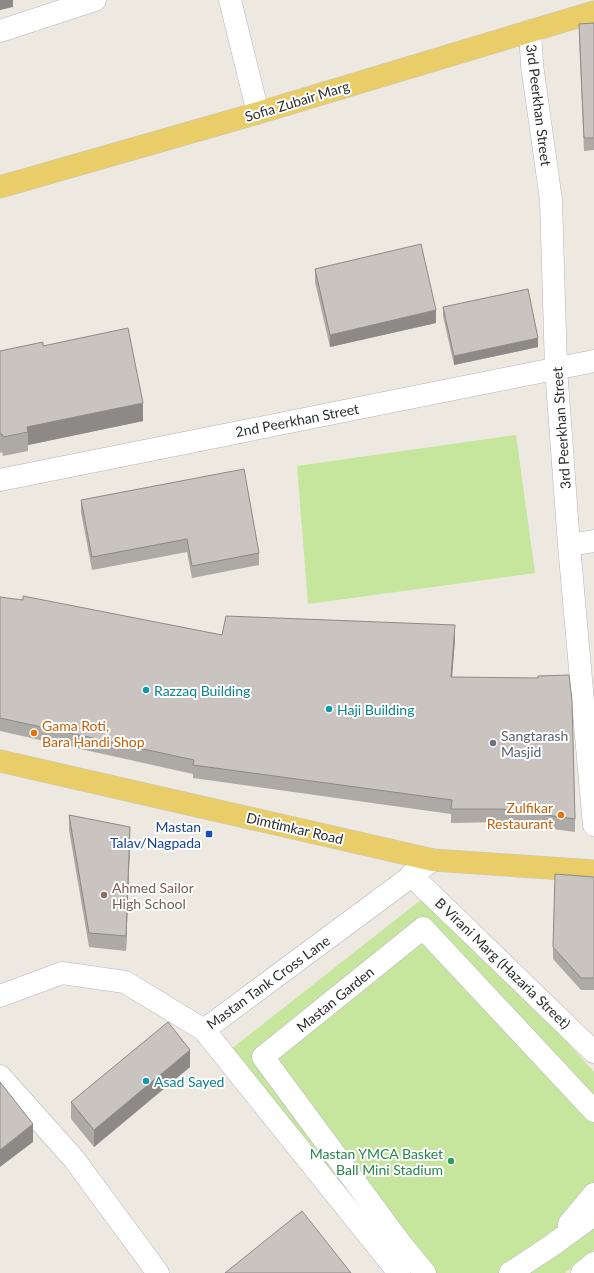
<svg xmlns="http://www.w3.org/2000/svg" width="594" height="1273" font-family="Lato,sans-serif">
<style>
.pitch{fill:#c6e69d}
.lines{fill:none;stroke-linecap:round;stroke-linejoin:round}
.pedestrian-casing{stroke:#b3b6bf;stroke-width:23}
.minor-casing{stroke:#b3b6bf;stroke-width:23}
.primary-casing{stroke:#c8c8c8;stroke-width:23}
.pedestrian{stroke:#fff;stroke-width:22}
.minor{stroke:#fff;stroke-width:22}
.primary{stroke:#e9cd69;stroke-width:22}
.wall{fill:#ada9a4}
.shaded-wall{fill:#8d8986}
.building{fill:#c9c4bf;stroke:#8d8986}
.culture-dot{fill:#0f9aa8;stroke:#fff;stroke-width:1.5}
.food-dot{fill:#e8710a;stroke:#fff;stroke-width:1.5}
.worship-dot{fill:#6b7280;stroke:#fff;stroke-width:1.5}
.transit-dot{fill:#1a4fb4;stroke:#fff;stroke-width:1.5}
.education-dot{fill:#8d6e63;stroke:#fff;stroke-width:1.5}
.leisure-dot{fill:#2e9e5b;stroke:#fff;stroke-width:1.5}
.labels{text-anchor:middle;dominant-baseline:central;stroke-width:4;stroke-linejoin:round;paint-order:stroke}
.street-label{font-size:14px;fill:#2c2c2c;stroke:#fff}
.culture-label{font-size:14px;fill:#0d838f;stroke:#fff;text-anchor:start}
.food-label{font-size:14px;fill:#c56008;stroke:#fff;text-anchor:start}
.worship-label{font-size:14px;fill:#5b616d;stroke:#fff;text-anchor:start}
.transit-label{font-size:14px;fill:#164399;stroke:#fff;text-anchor:end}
.education-label{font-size:14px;fill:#785e54;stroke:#fff;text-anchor:start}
.leisure-label{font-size:14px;fill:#27864d;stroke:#fff;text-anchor:end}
</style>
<rect width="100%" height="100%" fill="#ede8e0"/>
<path class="pitch" d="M 516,435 L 535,573 L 308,604 L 297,466 Z
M 432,891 L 594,1072 L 594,1250 L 565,1273 L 394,1273 L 225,1054 Z"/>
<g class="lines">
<defs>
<path id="pedestrian" d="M 569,1224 L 594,1194
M 425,1273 L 401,1244 L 263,1057 L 423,928 L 594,1111
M 510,1273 L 551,1246 L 594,1215"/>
<path id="minor" d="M 230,0 L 258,113
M 0,31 L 95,0
M 530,31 L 532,65 L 551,200 L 556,368 L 569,545 L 594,825
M 0,480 L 594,361
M 569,545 L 594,541
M 411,875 L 594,1052
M 0,996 L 62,973 L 125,982 L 204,1030 L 433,860
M 204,1030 L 399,1273
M 0,1076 L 74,1159 L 158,1273
M 582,1273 L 594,1263"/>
<path id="primary" d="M 0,187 L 258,113 L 594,12
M 0,761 L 433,860 L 594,871"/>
</defs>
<use href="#pedestrian" class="pedestrian-casing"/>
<use href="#minor" class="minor-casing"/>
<use href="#primary" class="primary-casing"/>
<use href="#pedestrian" class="pedestrian"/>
<use href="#minor" class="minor"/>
<use href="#primary" class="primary"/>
</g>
<path class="wall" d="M 594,23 L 594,150 L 584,151 L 579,37 L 579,24 Z
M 315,269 L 436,323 L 330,347 L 315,282 Z
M 443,307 L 538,347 L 454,365 L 443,316 Z
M 43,346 L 143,421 L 28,445 L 28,451 L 3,456 L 2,452 L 0,453 L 0,351 Z
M 81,500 L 259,553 L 259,565 L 192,578 L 187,552 L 92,570 L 81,512 Z
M 0,597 L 222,635 L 455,639 L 452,677 L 575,819 L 575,832 L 502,822 L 451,823 L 451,814 L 193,778 L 193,774 L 0,731 Z
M 69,815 L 130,842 L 126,951 L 89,947 L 69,830 Z
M 594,877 L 594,990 L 581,990 L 553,959 L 553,947 Z
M 190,1067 L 94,1147 L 71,1119 L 71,1102 Z"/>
<path class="shaded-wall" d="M 0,0 L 13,0 L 13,7 L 0,10 Z
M 436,310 L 436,323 L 330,347 L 330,335 Z
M 538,338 L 538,347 L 454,365 L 454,356 Z
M 143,403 L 143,421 L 28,445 L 28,432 L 27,427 Z
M 455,625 L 455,639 L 451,690 L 451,677 Z
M 130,827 L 130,842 L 126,951 L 126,936 Z
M 190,1050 L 190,1067 L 94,1147 L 94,1130 Z
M 33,1124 L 33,1142 L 0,1167 L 0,1150 Z"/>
<path class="building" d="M 594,23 L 594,138 L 584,138 L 579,24 Z
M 421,244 L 436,310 L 330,335 L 315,269 Z
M 528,289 L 538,338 L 454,356 L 443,307 Z
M 128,328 L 143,403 L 27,427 L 28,432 L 3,437 L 2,434 L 0,434 L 0,351 L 43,342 L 43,346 Z
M 244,469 L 259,553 L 192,566 L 187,539 L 92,557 L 81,500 Z
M 23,596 L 222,635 L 226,616 L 455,625 L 451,677 L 538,678 L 538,676 L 569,675 L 572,700 L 575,819 L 502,809 L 451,809 L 452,800 L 193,765 L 194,760 L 0,718 L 0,597 L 23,600 Z
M 69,815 L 130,827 L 126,936 L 89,933 Z
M 555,874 L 594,877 L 594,978 L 581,978 L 553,947 Z
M 168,1022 L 190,1050 L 94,1130 L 71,1102 Z
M 0,1082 L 33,1124 L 0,1150 Z
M 302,1211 L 351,1273 L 225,1273 Z"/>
<g class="culture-dot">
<circle cx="146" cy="690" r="4"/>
<circle cx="329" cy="709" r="4"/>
<circle cx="146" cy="1081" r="4"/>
</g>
<g class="food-dot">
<circle cx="34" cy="733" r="4"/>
<circle cx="561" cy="815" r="4"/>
</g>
<circle class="worship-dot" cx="493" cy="743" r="4"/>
<rect class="transit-dot" x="205" y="830" width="8" height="8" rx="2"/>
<circle class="education-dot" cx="104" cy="895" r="4"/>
<circle class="leisure-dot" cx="451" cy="1161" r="4"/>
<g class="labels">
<g class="street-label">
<text transform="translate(297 101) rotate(-17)">Sofia Zubair Marg</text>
<text transform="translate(539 105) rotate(83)">3rd Peerkhan Street</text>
<text transform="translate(297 420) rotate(-11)">2nd Peerkhan Street</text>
<text transform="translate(561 428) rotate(-94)">3rd Peerkhan Street</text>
<text transform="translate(295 828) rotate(13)">Dimtimkar Road</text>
<text transform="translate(503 963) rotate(44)">B Virani Marg (Hazaria Street)</text>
<text transform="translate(268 982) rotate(-36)">Mastan Tank Cross Lane</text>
<text transform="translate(335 999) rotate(-39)">Mastan Garden</text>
</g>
<g class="culture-label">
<text x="154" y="690">Razzaq Building</text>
<text x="337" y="709">Haji Building</text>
<text x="154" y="1081">Asad Sayed</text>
</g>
<g class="food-label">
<text x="42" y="725">Gama Roti,<tspan x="42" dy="16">Bara Handi Shop</tspan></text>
<text x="553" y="807" text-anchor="end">Zulfikar<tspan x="553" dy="16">Restaurant</tspan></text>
</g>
<g class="worship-label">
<text x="501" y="735">Sangtarash<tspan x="501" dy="16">Masjid</tspan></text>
</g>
<g class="transit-label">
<text x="201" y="826">Mastan<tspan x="201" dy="16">Talav/Nagpada</tspan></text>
</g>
<g class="education-label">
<text x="112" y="887">Ahmed Sailor<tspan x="112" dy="16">High School</tspan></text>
</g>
<g class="leisure-label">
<text x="443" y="1153">Mastan YMCA Basket<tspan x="443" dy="16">Ball Mini Stadium</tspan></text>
</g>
</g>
</svg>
